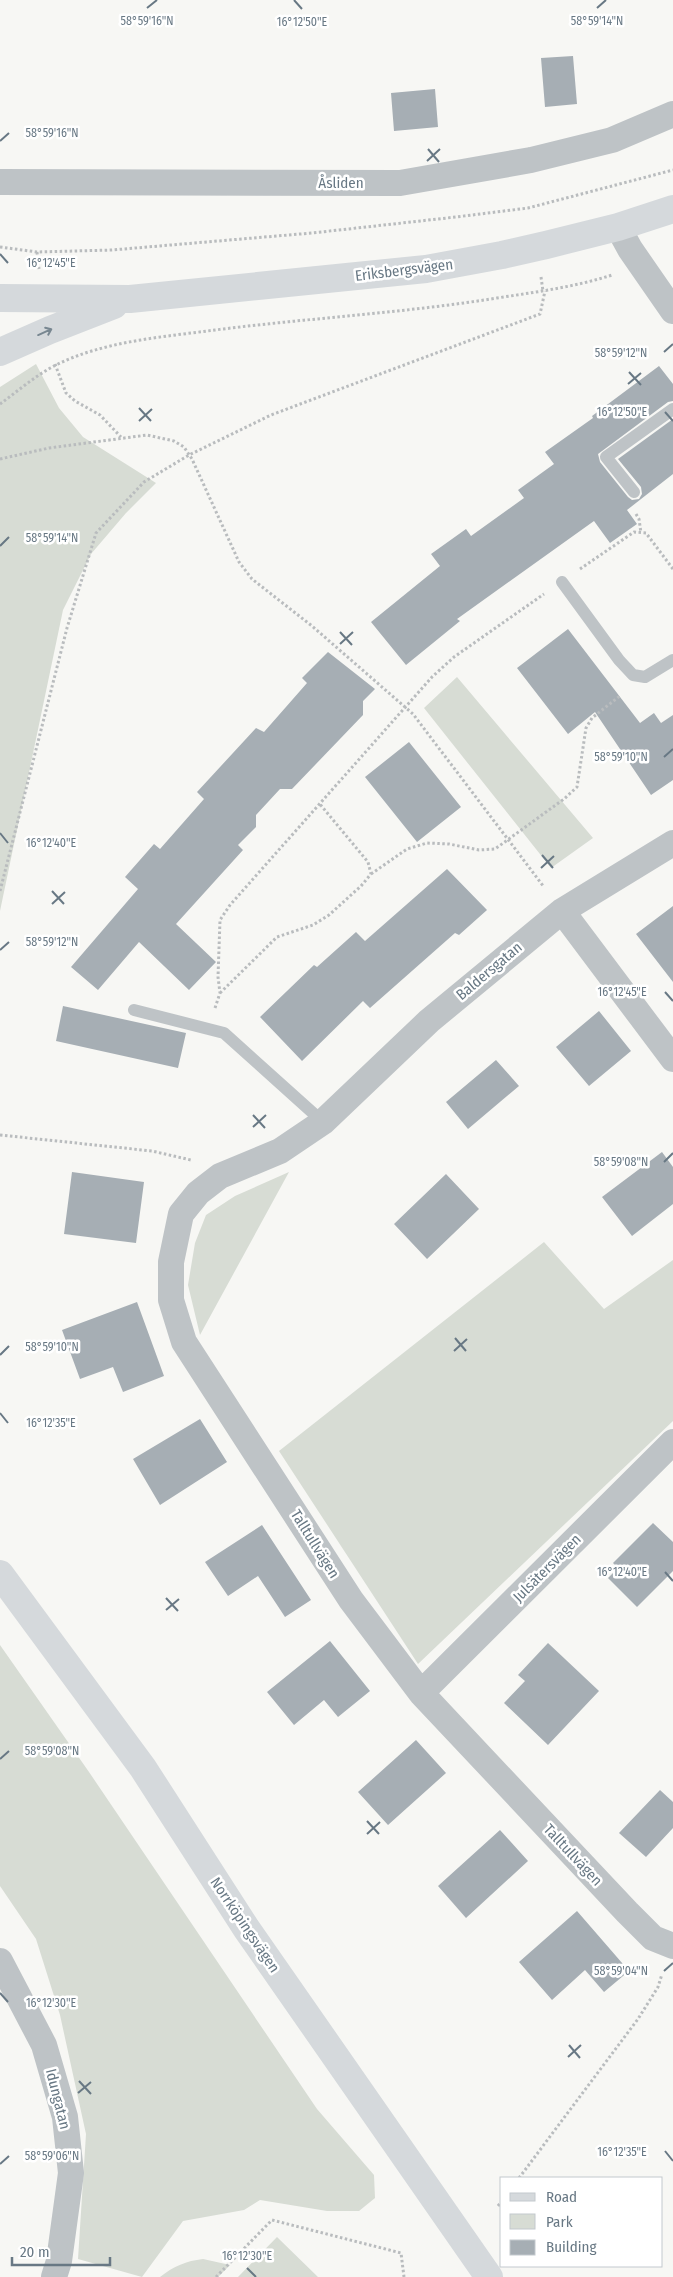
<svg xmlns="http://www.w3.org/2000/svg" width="673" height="2277" font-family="'Fira Sans Condensed',sans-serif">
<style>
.green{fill:#d7dcd4}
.building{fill:#a6aeb4}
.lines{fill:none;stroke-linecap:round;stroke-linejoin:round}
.path{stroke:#b9bcbe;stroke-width:3;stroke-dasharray:2.5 2.5;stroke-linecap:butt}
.lane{stroke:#bec3c6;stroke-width:12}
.street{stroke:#bec3c6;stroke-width:26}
.secondary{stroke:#d5d9dc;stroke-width:28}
.oneway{stroke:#788791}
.ticks{fill:none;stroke:#687884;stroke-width:2}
.labels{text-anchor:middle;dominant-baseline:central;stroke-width:5;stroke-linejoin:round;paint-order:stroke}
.street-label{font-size:15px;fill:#687884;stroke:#fff}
.ticks-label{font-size:12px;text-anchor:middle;fill:#687884;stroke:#fff;stroke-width:5;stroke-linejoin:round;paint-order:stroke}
</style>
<rect width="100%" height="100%" fill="#f7f7f4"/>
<path class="green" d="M 36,364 L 59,408 L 83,437 L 156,483 L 126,513 L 91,554 L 63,610 L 0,911 L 0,387 Z
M 457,677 L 593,838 L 551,868 L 424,708 Z
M 289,1172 L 200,1335 L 188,1285 L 195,1243 L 206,1215 L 235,1196 Z
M 544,1242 L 604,1309 L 673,1260 L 673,1421 L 418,1664 L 279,1451 Z
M 0,1645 L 89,1772 L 317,2109 L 374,2175 L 375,2198 L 359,2211 L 327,2211 L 260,2200 L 244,2210 L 183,2221 L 142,2277 L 78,2259 L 86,2134 L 60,2015 L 36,1939 L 0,1886 Z
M 277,2237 L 318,2277 L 238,2277 Z
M 203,2259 L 230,2265 L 218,2277 L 160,2277 C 174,2266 186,2261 203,2259 Z"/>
<path class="building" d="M 573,56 L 577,104 L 545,107 L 541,58 Z
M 435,89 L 438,127 L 394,131 L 391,93 Z
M 659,366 L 673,384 L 673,401 L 668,402 L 598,454 L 600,462 L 628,497 L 632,500 L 639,499 L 642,494 L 641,487 L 618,459 L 673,419 L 673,474 L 627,510 L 637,524 L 610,543 L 594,521 L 457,619 L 460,621 L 406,665 L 371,622 L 440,566 L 431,554 L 466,529 L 471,536 L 524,498 L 518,490 L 554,464 L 545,452 L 593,418 L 592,416 Z
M 568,629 L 640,723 L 654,713 L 661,723 L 673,715 L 673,780 L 651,795 L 595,712 L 568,734 L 517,668 Z
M 328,652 L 375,689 L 363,701 L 363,715 L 292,789 L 280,789 L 256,815 L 256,827 L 238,845 L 243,850 L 176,924 L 216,962 L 189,990 L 139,942 L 98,990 L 71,967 L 138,889 L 125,877 L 154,844 L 160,849 L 204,799 L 197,792 L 256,728 L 264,732 L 307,683 L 302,678 Z
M 409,742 L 461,807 L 417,842 L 365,777 Z
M 447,869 L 487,910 L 459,935 L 455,933 L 370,1008 L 363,1001 L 302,1061 L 260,1017 L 314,965 L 317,967 L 356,932 L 365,941 Z
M 673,906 L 673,982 L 636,934 Z
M 63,1006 L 186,1033 L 178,1068 L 56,1041 Z
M 599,1011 L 631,1051 L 589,1086 L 556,1047 Z
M 496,1060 L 519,1086 L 468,1129 L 446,1102 Z
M 662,1152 L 673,1167 L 673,1204 L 632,1236 L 602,1197 Z
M 72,1172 L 144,1182 L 136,1243 L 64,1234 Z
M 446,1174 L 479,1209 L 427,1259 L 394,1224 Z
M 137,1302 L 164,1376 L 123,1392 L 113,1367 L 80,1379 L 62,1330 Z
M 200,1419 L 227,1462 L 160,1505 L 133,1459 Z
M 653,1523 L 673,1542 L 673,1571 L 637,1607 L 608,1578 L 618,1568 L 613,1563 Z
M 262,1525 L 311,1600 L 285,1617 L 258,1576 L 228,1596 L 205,1562 Z
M 330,1641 L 370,1691 L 338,1717 L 324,1700 L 294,1725 L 267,1692 Z
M 548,1643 L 599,1691 L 548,1745 L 504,1703 L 525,1681 L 518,1675 Z
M 416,1740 L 446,1773 L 388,1825 L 358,1792 Z
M 660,1790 L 673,1802 L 673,1828 L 646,1857 L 619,1833 Z
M 500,1830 L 528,1861 L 466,1918 L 438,1886 Z
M 577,1911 L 629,1971 L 604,1992 L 585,1970 L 552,2000 L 519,1962 Z"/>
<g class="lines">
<path class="path" d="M 0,247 L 37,252 L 112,250 L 312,233 L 456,217 L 528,208 L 673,170
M 37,252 L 39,269
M 541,277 L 543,291
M 55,364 L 66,393 L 75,401 L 100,415 L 121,437
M 0,404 C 18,391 36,375 56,365 C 104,341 163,337 215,330 C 309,318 404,313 497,298 C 536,292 575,287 612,275
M 0,459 L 49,448 L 147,435 L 174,441 L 184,447 L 192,459 L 239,562 L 252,579 L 312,626 L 413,714 L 544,887
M 636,514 L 639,519 L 641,533
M 580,569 L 634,532 L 646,533 L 673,569
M 371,874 L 407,849 L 427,843 L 449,844 L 479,850 L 495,849 L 564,799 L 577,787 L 586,728 L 592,718 L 621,695
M 0,891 L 67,628 L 96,533 L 144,482 L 189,455 L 271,415 L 540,314 L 545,291
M 220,993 L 277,937 L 313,925 L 329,915 L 361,886 L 371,874 L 368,862 L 319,803
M 215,1008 L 220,993 L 218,977 L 220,920 L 230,905 L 432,677 L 454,657 L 544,594
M 0,1135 L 152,1151 L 191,1160
M 519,2178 L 638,2019 L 658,1987 L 662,1974
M 498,2206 L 502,2201
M 216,2277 L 272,2220 L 401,2253 L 404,2277"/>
<path class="lane" d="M 634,492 L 606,457 L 673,409
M 562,582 L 619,660 L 633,675 L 645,677 L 673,660
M 134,1010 L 224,1033 L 323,1122"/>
<path class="street" d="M 0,182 L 400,183 L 531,160 L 612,140 L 673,114
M 618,227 L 630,249 L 673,311
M 673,843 L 562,911 L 429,1021 L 323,1122 L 280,1151 L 220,1176 L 198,1193 L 181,1214 L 171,1262 L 171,1300 L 184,1342 L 351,1600 L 421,1693 L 627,1912 L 653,1938 L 673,1946
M 562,911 L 673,1059
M 421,1693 L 673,1442
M 0,1961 L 44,2045 L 65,2117 L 71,2173 L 59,2261 L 54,2277"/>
<path class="secondary" d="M 0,298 L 130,299 L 426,269 L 502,255 L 546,245 L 618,227 L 673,209
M 0,352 L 50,330 L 114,305
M 0,1574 L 143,1768 L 246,1928 L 489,2277"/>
</g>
<defs><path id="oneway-shaft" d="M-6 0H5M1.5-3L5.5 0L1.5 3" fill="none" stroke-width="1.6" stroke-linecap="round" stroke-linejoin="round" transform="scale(1.25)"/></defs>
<use class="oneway" href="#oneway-shaft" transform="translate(45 332) rotate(-24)"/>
<path class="ticks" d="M 294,0 L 302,9M 147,8 L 157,0M 597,8 L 606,0M 0,141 L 9,133M 428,149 L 439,162M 427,161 L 440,149M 0,254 L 8,263M 664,352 L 673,344M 629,372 L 641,385M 628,384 L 641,373M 139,408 L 151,421M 665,412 L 673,421M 139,421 L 152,409M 0,546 L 9,537M 340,632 L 352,645M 340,644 L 353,632M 664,757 L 673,749M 0,833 L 8,843M 542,855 L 553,868M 541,868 L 554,856M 52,891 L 64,904M 52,904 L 65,892M 0,950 L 9,942M 665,992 L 673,1001M 253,1115 L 265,1128M 253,1127 L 266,1115M 664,1162 L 673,1153M 455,1338 L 466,1351M 454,1351 L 467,1339M 0,1355 L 9,1346M 0,1413 L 8,1423M 665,1572 L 673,1581M 166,1598 L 178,1611M 166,1610 L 179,1599M 0,1759 L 9,1751M 367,1821 L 379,1834M 367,1834 L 380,1822M 664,1971 L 673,1963M 0,1993 L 8,2002M 569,2045 L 580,2058M 568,2057 L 581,2045M 79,2081 L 91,2094M 78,2093 L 91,2082M 665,2151 L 673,2161M 0,2164 L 9,2156M 247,2268 L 256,2277"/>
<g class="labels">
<g class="street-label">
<text x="341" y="183">Åsliden</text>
<text transform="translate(404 270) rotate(-7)">Eriksbergsvägen</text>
<text transform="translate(489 971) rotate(-40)">Baldersgatan</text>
<text transform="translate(315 1544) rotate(58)">Talltullvägen</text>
<text transform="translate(547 1568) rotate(-45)">Julsätersvägen</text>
<text transform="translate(573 1855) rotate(47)">Talltullvägen</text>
<text transform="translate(245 1925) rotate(56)">Norrköpingsvägen</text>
<text transform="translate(58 2099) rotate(76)">Idungatan</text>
</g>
</g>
<g class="ticks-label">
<text x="597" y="25">58°59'14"N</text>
<text x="147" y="25">58°59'16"N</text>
<text x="302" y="26">16°12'50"E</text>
<text x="52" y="137">58°59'16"N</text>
<text x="51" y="267">16°12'45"E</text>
<text x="621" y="357">58°59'12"N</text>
<text x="622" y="416">16°12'50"E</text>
<text x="52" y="542">58°59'14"N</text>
<text x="621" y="761">58°59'10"N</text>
<text x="51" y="847">16°12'40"E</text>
<text x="52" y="946">58°59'12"N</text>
<text x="622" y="996">16°12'45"E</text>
<text x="621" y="1166">58°59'08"N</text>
<text x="52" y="1351">58°59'10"N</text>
<text x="51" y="1427">16°12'35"E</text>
<text x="622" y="1576">16°12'40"E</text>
<text x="52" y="1755">58°59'08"N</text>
<text x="621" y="1975">58°59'04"N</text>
<text x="51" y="2007">16°12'30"E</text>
<text x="622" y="2156">16°12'35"E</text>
<text x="52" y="2160">58°59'06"N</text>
<text x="247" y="2260">16°12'30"E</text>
</g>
<rect x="500" y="2177" width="162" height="90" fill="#ffffff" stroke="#c3c9ce"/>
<rect x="510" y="2193" width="25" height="8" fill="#d5d9dc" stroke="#c3c9ce"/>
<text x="546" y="2202" font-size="15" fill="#687884">Road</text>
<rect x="510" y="2214" width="25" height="15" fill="#d7dcd4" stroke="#c3c9ce"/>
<text x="546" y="2227" font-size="15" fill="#687884">Park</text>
<rect x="510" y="2240" width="25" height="15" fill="#a6aeb4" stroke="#c3c9ce"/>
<text x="546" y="2252" font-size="15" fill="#687884">Building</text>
<path d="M12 2257v8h98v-8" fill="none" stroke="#687884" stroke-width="2.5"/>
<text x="20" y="2257" font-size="15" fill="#687884" stroke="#ffffff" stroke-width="4" paint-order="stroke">20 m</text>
</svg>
